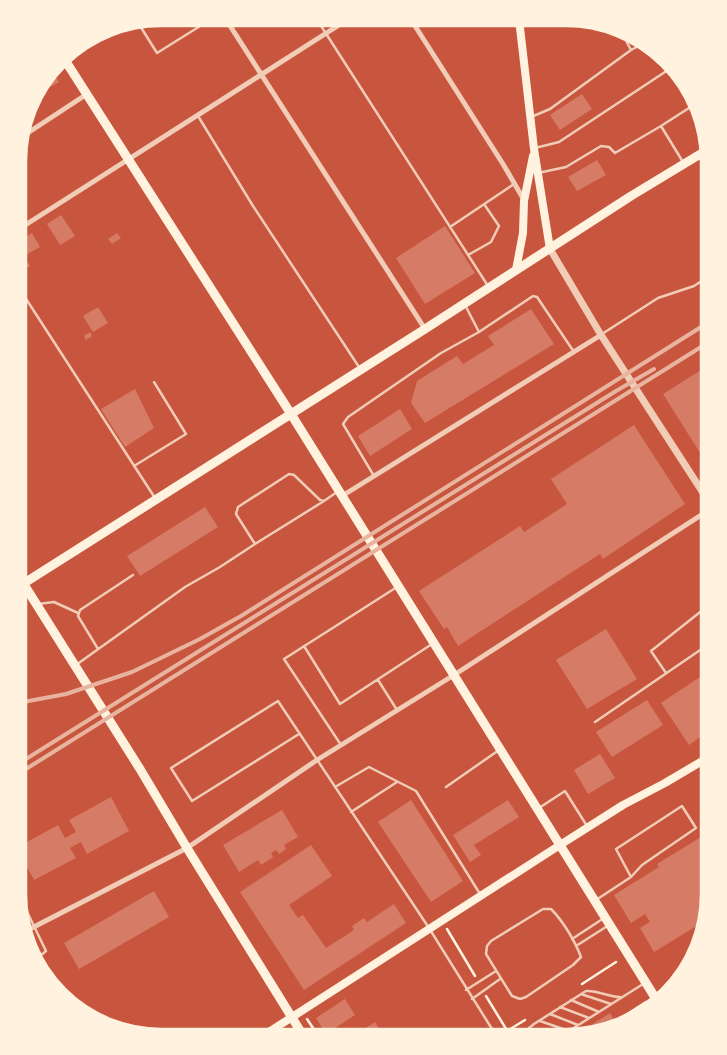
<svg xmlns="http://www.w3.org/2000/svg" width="727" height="1055" font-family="Figtree,sans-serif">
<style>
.building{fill:#d67c66}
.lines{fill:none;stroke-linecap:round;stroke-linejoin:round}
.path{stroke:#fff3e0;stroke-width:2.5}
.service{stroke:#f1ccb7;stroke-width:2.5}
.minor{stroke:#f1ccb7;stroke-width:5}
.tertiary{stroke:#f1ccb7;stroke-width:7}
.secondary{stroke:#fff3e0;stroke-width:8}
.primary{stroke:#fff3e0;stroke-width:9}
.rail{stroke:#e9b49f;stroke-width:4}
.rim{fill:none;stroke:#fff3e0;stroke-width:2.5}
</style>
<rect width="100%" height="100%" fill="#c8553d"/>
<path class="building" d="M 52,71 L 59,82 L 34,96 L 37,90 Z
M 582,94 L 592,109 L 560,130 L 550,115 Z
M 597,160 L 606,175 L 577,191 L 568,177 Z
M 61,215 L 75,236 L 60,245 L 47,224 Z
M 445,226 L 475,273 L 425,304 L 396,258 Z
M 32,233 L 40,247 L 24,256 L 19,246 L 19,241 Z
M 117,233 L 121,238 L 112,244 L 108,239 Z
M 19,249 L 30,266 L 19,273 Z
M 98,307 L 108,323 L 93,332 L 83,316 Z
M 531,309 L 554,344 L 425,423 L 411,403 L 417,381 L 457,356 L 463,364 L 494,345 L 488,336 Z
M 90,332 L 92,336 L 86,340 L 84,336 Z
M 709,365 L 709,467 L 663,394 Z
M 135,389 L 154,428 L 125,447 L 101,409 Z
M 400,409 L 412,429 L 370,456 L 358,436 Z
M 634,425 L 685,504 L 603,559 L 600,554 L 458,646 L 447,627 L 444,629 L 419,591 L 520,526 L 524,532 L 567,504 L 551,479 Z
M 205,507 L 218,527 L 140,576 L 127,556 Z
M 606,629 L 637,679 L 587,709 L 556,660 Z
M 700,677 L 709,691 L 709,731 L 689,745 L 661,703 Z
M 647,700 L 663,725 L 612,757 L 596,732 Z
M 600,754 L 615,778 L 588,794 L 574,770 Z
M 111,797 L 129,831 L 87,854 L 81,842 L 70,848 L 76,858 L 34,880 L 18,850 L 18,847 L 58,825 L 65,838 L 76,832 L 69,820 Z
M 411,800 L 463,881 L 431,902 L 378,822 Z
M 508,800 L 519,817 L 474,845 L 481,855 L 470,862 L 453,835 Z
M 282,810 L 298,837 L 284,845 L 286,849 L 279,854 L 276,850 L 271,853 L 273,857 L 261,865 L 258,860 L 239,872 L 223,845 Z
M 709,832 L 709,904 L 703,922 L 654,952 L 640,928 L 650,922 L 645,914 L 631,923 L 614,895 L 659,867 L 657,864 Z
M 311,845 L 332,876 L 289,905 L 298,918 L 303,915 L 326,948 L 354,930 L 352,926 L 364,918 L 367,922 L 394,904 L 406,923 L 304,990 L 240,892 Z
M 154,891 L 169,917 L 79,969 L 64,943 Z
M 345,999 L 355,1015 L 326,1034 L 316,1018 Z
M 610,1013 L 614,1020 L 600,1030 L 574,1036 Z
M 375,1022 L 384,1037 L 334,1037 L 349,1028 L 353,1036 Z"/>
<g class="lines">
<path class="path" d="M 447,929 L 475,976
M 582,984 L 616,962
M 486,996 L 511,1037
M 307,1019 L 319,1037
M 604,1029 L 646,1002
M 507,1031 L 525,1020
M 534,1037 L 543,1030"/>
<path class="service" d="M 316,18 L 488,286
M 137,21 L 157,53 L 213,18
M 623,35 L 631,50 L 644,43
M 198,116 L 253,206 L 359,367
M 531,117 L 550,109 L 631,50
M 661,126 L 689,108
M 535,148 L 559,142 L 671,68
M 538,173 L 566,167 L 601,146 L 609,147 L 615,153 L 661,126 L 683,162
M 450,227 L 514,184
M 468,255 L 491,242 L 499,226 L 484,204
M 19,288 L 155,498
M 465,305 L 479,332
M 602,334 L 658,298 L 694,286 L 709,276
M 134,466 L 186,434 L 154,382
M 374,476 L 343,424 L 348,417 L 441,353 L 479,332 L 533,296 L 537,297 L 574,352
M 324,501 L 255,544 L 236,514 L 238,507 L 289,474 L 294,475 L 320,500 L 324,501 L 337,492
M 38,604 L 54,602 L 78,613
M 304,646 L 340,704 L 432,644
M 98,649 L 78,616 L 80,610 L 133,575
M 76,665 L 185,587 L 220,567 L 255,544
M 666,673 L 651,651 L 709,605
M 378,680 L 397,710
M 595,722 L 709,644
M 299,734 L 192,801 L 171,768 L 278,701 L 429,928 L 497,1037
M 341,745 L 284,659 L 397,587
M 702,762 L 709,776
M 335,787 L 369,767 L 416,791 L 480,894
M 446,787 L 499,750
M 539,808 L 565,791 L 587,826
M 351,812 L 397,782
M 18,893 L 46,951 L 35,960
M 596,900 L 631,877 L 642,865 L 696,828 L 682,806 L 616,849 L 631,877
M 543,909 L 551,909 C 563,921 575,941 581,957 L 573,965 L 526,997 L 520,999 L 512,996 L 486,954 L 487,946 L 491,941 Z
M 572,939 L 604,918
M 576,946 L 609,925
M 57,987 C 68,989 72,1001 77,1009
M 466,990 L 496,971
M 581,994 L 611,1004
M 472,999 L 500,979
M 571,1000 L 599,1012
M 560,1007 L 589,1018
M 550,1014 L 578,1025
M 540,1021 L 569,1031 L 643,984
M 524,1037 L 529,1028 L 534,1024 L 586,991 C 598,990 608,997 620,997"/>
<path class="minor" d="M 225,18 L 425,329
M 410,18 L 503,164 L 524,200
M 20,138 L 87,94
M 19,229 L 350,18
M 342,496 L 601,335
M 26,931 L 187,848 L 317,760 L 454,675 L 709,510"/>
<path class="tertiary" d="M 550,249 L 601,335 L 709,502"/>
<path class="secondary" d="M 519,19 L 534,149 L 550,249
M 516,270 L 523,233 L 524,201 L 533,156
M 261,1037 L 560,845 L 623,805 L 665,783 L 709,757"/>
<path class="primary" d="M 63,57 L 291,414 L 656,999
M 18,575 L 140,769 L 187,848 L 304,1037
M 18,587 L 425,329 L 631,196 L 707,150"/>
<path class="rail" d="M 18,703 L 66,694 L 132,672 L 200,639 L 241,616 L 709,322
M 18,764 L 616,391 L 654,369
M 18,774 L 709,342"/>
</g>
<path d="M0 0H727V1055H0ZM161 26H566A135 135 0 0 1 701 161V894A135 135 0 0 1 566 1029H161A135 135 0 0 1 26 894V161A135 135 0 0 1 161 26Z" fill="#fff3e0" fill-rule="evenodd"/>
<path class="rim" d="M161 26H566A135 135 0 0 1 701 161V894A135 135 0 0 1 566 1029H161A135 135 0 0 1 26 894V161A135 135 0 0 1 161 26Z"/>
</svg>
